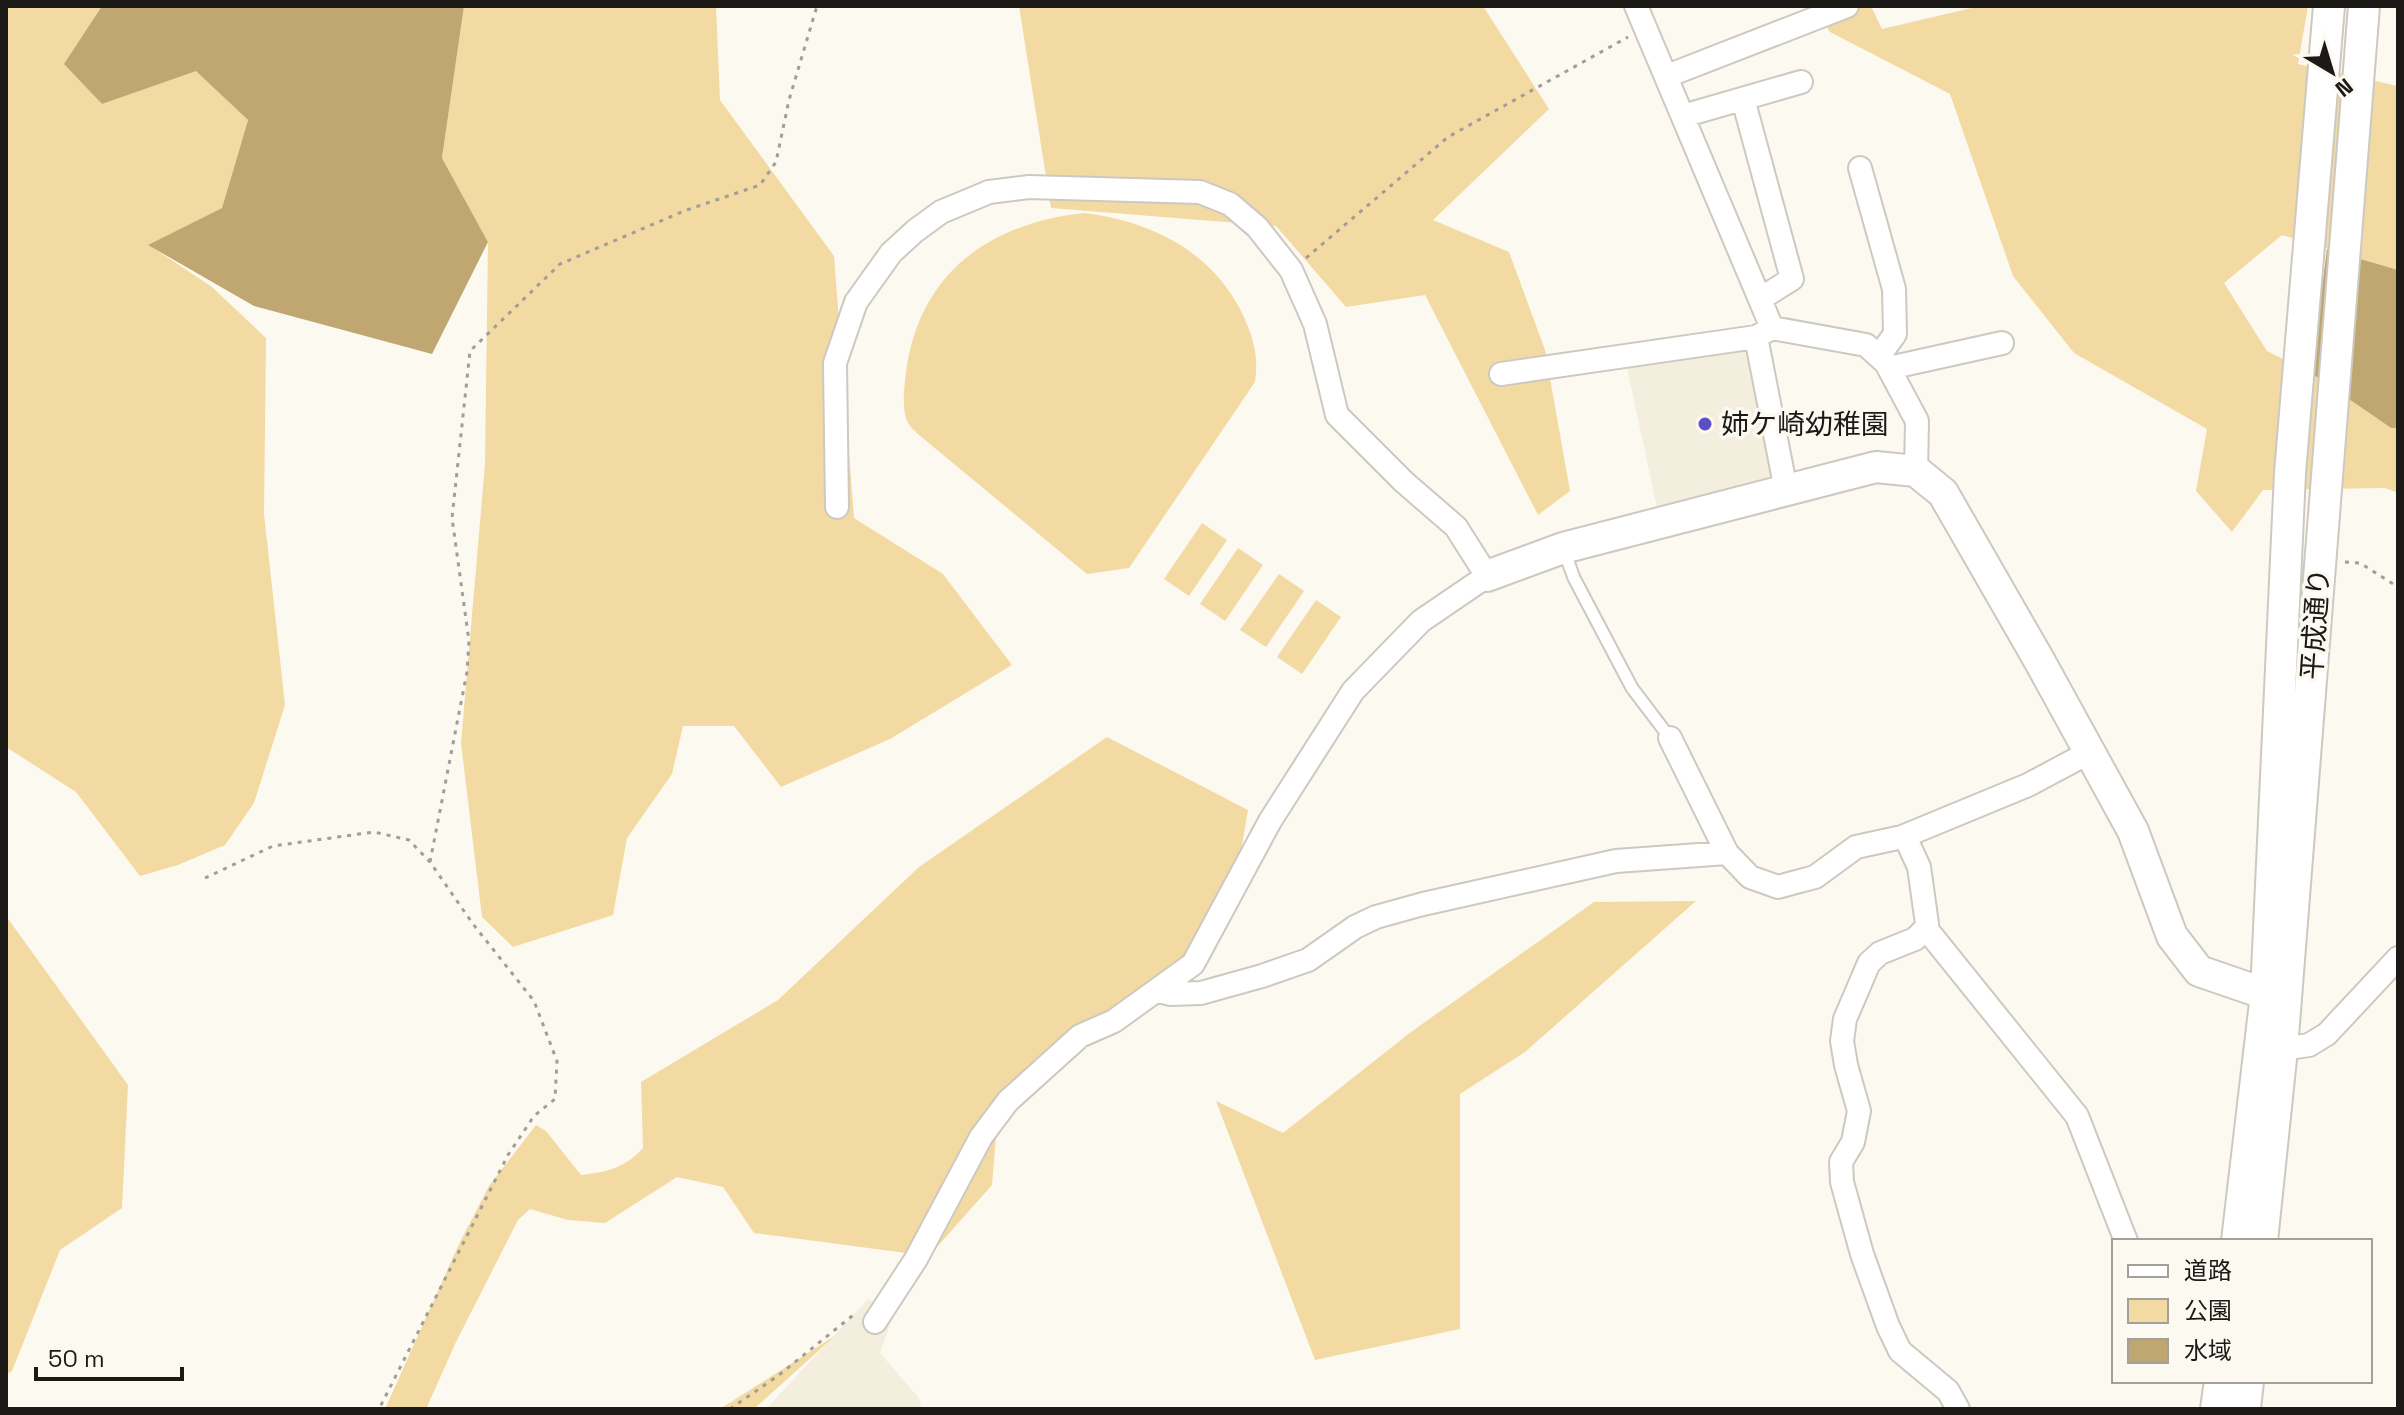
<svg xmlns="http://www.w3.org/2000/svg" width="2404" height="1415" font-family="'Space Grotesk','Noto Sans JP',sans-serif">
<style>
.built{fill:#f4eede}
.green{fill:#f3daa3}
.water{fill:#c0a771}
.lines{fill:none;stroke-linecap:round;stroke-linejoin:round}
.lane-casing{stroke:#cdc9c1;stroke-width:15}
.street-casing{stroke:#cdc9c1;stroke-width:26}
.secondary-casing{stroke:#cdc9c1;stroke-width:34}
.path{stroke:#a09e97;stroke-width:3;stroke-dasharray:4 6;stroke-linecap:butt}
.lane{stroke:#fff;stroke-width:11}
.street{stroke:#fff;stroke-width:22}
.secondary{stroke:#fff;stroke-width:30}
.poi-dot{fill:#5b4ec6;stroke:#fcf9f0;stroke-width:3}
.labels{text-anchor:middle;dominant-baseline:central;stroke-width:7;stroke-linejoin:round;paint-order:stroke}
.poi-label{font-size:28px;fill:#1b1a17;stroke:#fcf9f0;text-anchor:start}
.street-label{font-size:28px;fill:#1b1a17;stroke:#fcf9f0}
</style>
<rect width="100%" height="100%" fill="#fcf9f0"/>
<path class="built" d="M 1753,340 L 1783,481 L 1657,508 L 1627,368 Z
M 868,1299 L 894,1313 L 880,1353 L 918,1397 L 922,1409 L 766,1409 Z"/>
<path class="green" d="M 6,6 L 102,6 L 65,64 L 102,104 L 196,70 L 248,120 L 222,208 L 149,245 L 212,287 L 266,338 L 264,514 L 285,705 L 254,803 L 225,845 L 178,865 L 140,876 L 76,792 L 6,747 Z
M 464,6 L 716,6 L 720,100 L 834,256 L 854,518 L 943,574 L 1012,665 L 890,739 L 781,787 L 734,726 L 683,726 L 672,774 L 627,838 L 613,915 L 513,947 L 482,917 L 461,743 L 485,464 L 488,242 L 442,158 Z
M 1019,6 L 1483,6 L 1549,109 L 1433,220 L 1509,252 L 1545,350 L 1570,491 L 1538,515 L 1425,295 L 1346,307 L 1276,226 L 1051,208 Z
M 1813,6 L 1871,6 L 1882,29 L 1980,6 L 2308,6 L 2298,64 L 2398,86 L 2398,270 L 2282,235 L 2224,283 L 2267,351 L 2311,373 L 2391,428 L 2398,428 L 2398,493 L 2385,488 L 2263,490 L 2232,532 L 2196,491 L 2207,429 L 2074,353 L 2013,276 L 1950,94 L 1830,32 Z
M 1084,213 C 1150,221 1210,250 1241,311 C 1253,336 1259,355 1255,382 L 1129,568 L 1087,574 L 919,435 C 915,431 909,426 907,421 C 901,406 905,381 907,365 C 923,269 993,223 1084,213 Z
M 1202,523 L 1227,540 L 1189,596 L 1164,579 Z
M 1238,548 L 1263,565 L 1225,621 L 1200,604 Z
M 1279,574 L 1304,591 L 1266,647 L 1240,630 Z
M 1316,600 L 1341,617 L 1302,674 L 1277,657 Z
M 1107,737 L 1248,810 L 1239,862 L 1179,964 L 999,1100 L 992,1185 L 929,1256 L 754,1233 L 723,1187 L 677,1177 L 605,1223 L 568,1220 L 530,1209 L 518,1220 L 456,1342 L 426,1409 L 385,1409 L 459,1244 L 489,1186 L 536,1125 L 546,1131 L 581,1175 C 607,1172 625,1168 643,1148 L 641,1082 L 778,1000 L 919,867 Z
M 1696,901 L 1525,1052 L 1460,1094 L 1460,1329 L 1315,1360 L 1216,1101 L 1283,1133 L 1411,1032 L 1594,902 Z
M 6,916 L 128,1085 L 122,1208 L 60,1250 L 12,1371 L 6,1375 Z
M 836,1335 L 754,1409 L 712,1409 L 723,1407 Z"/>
<path class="water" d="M 102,6 L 464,6 L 442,158 L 488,242 L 432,354 L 254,306 L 148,245 L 222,208 L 248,120 L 196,71 L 102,104 L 64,64 Z
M 2327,249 L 2398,270 L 2398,428 L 2391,428 L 2311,373 Z"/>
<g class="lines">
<defs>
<path id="lane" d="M 1563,548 L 1574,578 L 1632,688 L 1670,738"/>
<path id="street" d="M 1636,6 L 1772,328
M 1667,76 L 1847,6
M 1743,99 L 1792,279 L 1760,299
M 1683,116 L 1801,82
M 1860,168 L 1894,289 L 1895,334 L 1879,356
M 1756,337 L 1786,490
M 1889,368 L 2002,343
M 1501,374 L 1756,337 L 1772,328 L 1866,345 L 1886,363 L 1917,421 L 1916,471
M 837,507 L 835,363 L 856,302 L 891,253 L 915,231 L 941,212 L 989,192 L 1029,187 L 1200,192 L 1230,204 L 1257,227 L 1291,270 L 1315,324 L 1337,415 L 1404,482 L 1456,527 L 1487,576 L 1421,621 L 1353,691 L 1270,821 L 1193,964 L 1114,1021 L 1080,1036 L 1008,1101 L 981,1137 L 916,1259 L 875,1322
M 1670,738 L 1727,853 L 1750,877 L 1778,887 L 1796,882 L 1815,877 L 1856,847 L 1902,837 L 1907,841 L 1919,867 L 1928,931 L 2077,1116 L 2126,1241
M 1902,837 L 2028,785 L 2090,752
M 1927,927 L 1915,939 L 1880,953 L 1869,963 L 1845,1019 L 1842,1041 L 1846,1065 L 1859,1111 L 1853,1142 L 1841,1162 L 1842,1182 L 1862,1254 L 1888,1326 L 1900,1351 L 1948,1391 L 1958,1409
M 1159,991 L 1170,994 L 1201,993 L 1262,976 L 1308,960 L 1355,927 L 1376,917 L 1423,904 L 1616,861 L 1727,853
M 2282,1049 L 2309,1045 L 2327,1034 L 2398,958"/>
<path id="secondary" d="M 1487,576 L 1563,548 L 1876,467 L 1916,471 L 1943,493 L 2039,660 L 2133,831 L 2172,936 L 2199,971 L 2266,994
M 2237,1241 L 2266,994 L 2290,473 L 2329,6
M 2262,1241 L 2282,1049 L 2364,6
M 2216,1409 L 2220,1381
M 2245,1409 L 2248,1381"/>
</defs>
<use href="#lane" class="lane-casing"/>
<use href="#street" class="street-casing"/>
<use href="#secondary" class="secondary-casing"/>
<path class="path" d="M 1306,258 L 1448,137 L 1628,37
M 2345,562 L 2360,563 L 2398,587
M 430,862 L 467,672 L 469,641 L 452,518 L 470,351 L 560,264 L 684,211 L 760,185 L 776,162 L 789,100 L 817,6
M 205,878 L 273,846 L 374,832 L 409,840 L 430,862 L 473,924 L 534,1001 L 557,1061 L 555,1099 L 534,1116 L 508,1155 L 379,1409
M 611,1409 L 612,1409
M 730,1409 L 779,1375 L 857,1312"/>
<use href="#lane" class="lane"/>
<use href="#street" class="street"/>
<use href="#secondary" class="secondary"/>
</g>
<circle class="poi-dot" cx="1705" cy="424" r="8"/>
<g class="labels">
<g class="poi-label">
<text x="1721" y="424">姉ケ崎幼稚園</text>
</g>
<g class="street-label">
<text transform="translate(2315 624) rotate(-86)">平成通り</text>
</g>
</g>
<rect width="2404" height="1415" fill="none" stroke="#1b1a17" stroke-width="16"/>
<rect x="2112" y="1239" width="260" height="144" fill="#fcf9f0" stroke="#a2a099" stroke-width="2"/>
<rect x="2128" y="1265" width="40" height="12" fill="#ffffff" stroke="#a2a099" stroke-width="2"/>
<text x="2184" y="1279" font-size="24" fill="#1b1a17">道路</text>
<rect x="2128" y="1299" width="40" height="24" fill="#f3daa3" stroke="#a2a099" stroke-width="2"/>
<text x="2184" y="1319" font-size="24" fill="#1b1a17">公園</text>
<rect x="2128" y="1339" width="40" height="24" fill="#c0a771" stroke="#a2a099" stroke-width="2"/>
<text x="2184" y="1359" font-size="24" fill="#1b1a17">水域</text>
<g transform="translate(2332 72) rotate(142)" stroke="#fcf9f0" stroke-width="6" paint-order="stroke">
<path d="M0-6L14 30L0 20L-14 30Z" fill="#1b1a17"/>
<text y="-12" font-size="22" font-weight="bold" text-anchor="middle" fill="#1b1a17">N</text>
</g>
<path d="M36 1367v12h146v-12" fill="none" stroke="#1b1a17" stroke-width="4"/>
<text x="48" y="1367" font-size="24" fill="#1b1a17" stroke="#fcf9f0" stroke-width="6" paint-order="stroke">50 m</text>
</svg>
